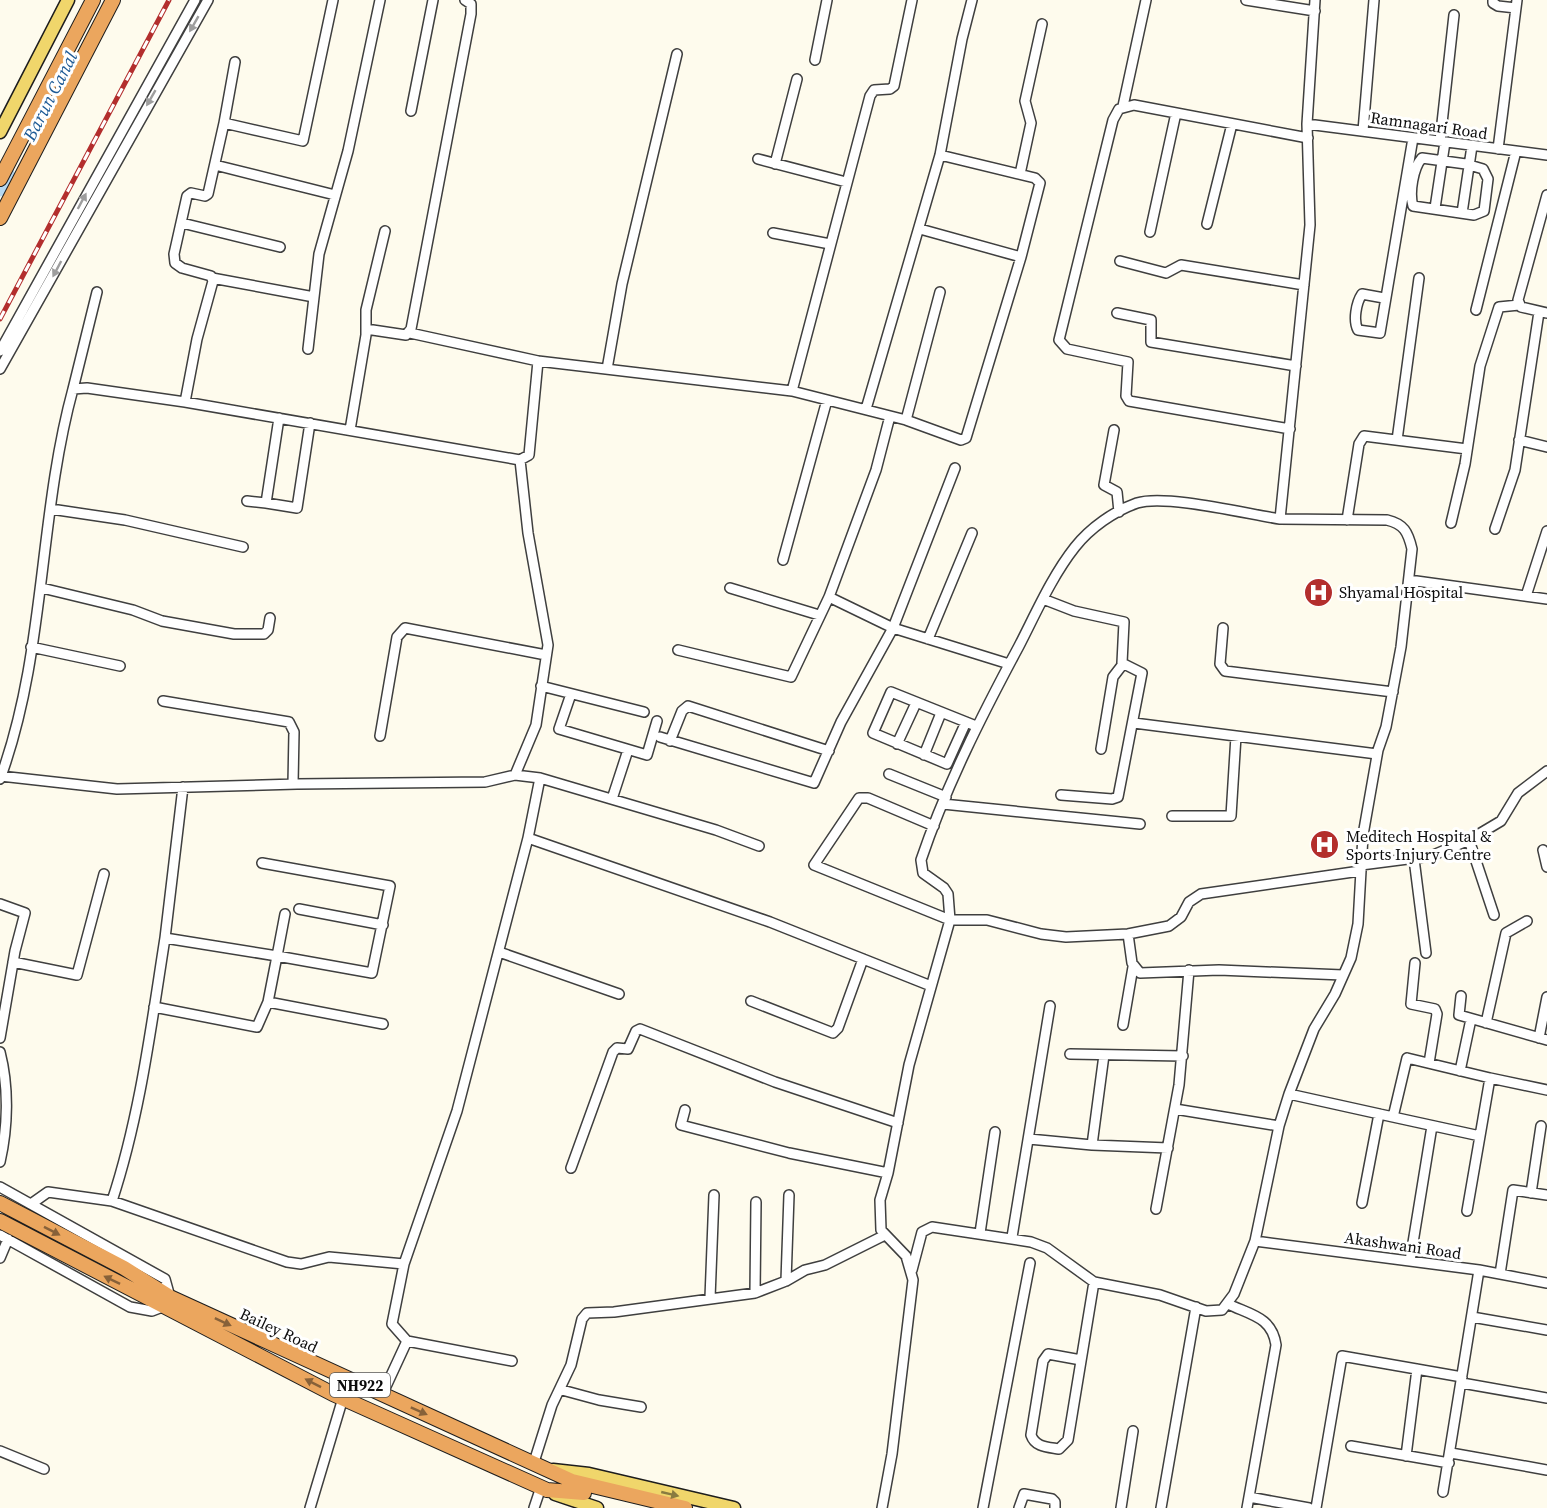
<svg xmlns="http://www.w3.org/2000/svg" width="1547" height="1508" font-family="'Source Serif 4',serif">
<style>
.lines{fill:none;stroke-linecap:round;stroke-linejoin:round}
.canal{stroke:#b5d8f2;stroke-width:9}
.minor-casing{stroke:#3f3f3f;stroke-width:12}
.major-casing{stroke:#1d1d1d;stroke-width:15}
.highway-casing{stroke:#1d1d1d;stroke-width:16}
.minor{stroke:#fff;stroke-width:9}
.major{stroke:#f0d66b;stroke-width:12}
.highway{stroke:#eba65e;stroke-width:14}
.rail-casing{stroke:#b32e2d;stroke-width:5}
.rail{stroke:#fff;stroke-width:3;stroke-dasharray:9;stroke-linecap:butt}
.oneway{fill:#9e9e9e}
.oneway2{fill:#876139}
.oneway3{fill:#897b40}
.labels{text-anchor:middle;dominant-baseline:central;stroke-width:6;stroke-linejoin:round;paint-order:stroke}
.shield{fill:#fff;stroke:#555;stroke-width:1.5}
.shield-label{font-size:15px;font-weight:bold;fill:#0c0c0c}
.street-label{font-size:16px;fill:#0c0c0c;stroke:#fff}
.poi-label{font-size:16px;fill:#0c0c0c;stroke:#fff;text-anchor:start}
.water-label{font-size:18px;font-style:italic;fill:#1e5b96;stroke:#fff}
</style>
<rect width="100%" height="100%" fill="#fefbed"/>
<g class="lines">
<path class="canal" d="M 0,192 L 10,173"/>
<defs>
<path id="minor" d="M 1246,0 L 1315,11
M 1493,0 L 1493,3 L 1498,6 L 1516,8
M 815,60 L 827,0
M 1123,106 L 1146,0
M 411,111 L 433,0
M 224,123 L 235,62
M 1307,124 L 1547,155
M 1363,131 L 1374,0
M 1440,141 L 1454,15
M 1498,149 L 1517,0
M 1422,158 L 1466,164 L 1483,169 L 1488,179 L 1484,211 L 1474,215 L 1413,206 C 1409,193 1413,168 1422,158 Z
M 758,159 L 846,182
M 775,164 L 797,79
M 215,165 L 335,195
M 1020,174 L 1031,123 L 1025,101 L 1042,24
M 1547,195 L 1518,300 L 1521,307 L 1547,313
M 1435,208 L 1445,142
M 1462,213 L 1472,146
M 182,223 L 280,247
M 1207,224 L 1232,124
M 920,229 L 1021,257
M 1150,232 L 1176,113
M 773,233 L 830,244
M 1120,261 L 1166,273 L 1181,265 L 1304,285
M 212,278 L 314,297
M 1384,298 L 1362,294 C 1356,303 1353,321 1358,330 L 1380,333 L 1413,138
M 1476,310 L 1516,151
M 1117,313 L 1151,320 L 1151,342 L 1296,366
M 366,329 L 406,335 L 411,329 L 471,14 L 471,4 L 465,0
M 410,333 L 538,361
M 308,349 L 319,254 L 348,151 L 380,0
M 0,351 L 195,0
M 0,369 L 208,0
M 607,369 L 622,284 L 677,54
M 73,389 L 97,292
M 792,391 L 870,96 L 874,90 L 890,89 L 894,86 L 912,0
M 185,402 L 197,339 L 213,281 L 211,276 L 182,268 L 175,263 L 174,254 L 187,196 L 191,193 L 205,196 L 208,194 L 224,123 L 303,141 L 333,0
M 866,409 L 940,155 L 962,39 L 972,0
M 279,418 L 266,503 L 297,508 L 310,423
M 906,420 L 940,292
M 1290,429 L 1129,401 L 1126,396 L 1128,362 L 1067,349 L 1059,340 L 1113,120 L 1119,109 L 1134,105 L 1308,138
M 350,430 L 366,335 L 366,310 L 385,231
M 1114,430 L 1104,485 L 1117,492 L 1119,512
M 1397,440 L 1419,278
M 1519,440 L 1547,447
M 955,468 L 893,628 L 1009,664
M 247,501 L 266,503
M 51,509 L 125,520 L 243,547
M 1347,520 L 1359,444 L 1364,436 L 1467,449
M 1451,523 L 1465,464 L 1480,366 L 1499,307 L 1519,305
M 1495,529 L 1515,470 L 1539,312
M 783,560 L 827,400
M 1409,580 L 1547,599
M 42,588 L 133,610 L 162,621 L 234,634 L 264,634 L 268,630 L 270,618
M 730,588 L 819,615
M 1526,596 L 1547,531
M 1043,599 L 1074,611 L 1124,622 L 1122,663 L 1142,673 L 1118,797 L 1112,799 L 1061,795
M 1223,628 L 1220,664 L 1225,671 L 1393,692
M 928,639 L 972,533
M 31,647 L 120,666
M 678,650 L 791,677 L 829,597 L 876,470 L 890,416
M 541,686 L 644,712
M 571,694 L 559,729 L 647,755 L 657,721
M 163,701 L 289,722 L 294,732 L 293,784
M 966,722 L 947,764 L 873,733 L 891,692 L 976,726
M 1134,723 L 1377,754
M 380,736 L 397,637 L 405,628 L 546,655
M 660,737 L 814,783 L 841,722 L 893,628 L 829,597
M 670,741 L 682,711 L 688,706 L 829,751
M 897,744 L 916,703
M 1101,749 L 1113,677 L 1123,664
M 924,755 L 941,713
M 889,774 L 946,797
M 515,775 L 536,725 L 548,645 L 528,533 L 520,460
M 0,776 L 117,789 L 297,784 L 485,782 L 515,775 L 540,778 L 716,830 L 759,846
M 0,779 C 46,654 38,517 73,389 L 87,388 L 185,402 L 520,460 L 529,455 L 538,361 L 792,391 L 906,420 L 961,440 L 966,438 L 1021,257 L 1040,183 L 1035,178 L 940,155
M 183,787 L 165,938 L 277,956 L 285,914
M 612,799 L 628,750
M 943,804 L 1140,824
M 1172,816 L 1231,816 L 1236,736
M 934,826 L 868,798 L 859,798 L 814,865 L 950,920 L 987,920 L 1041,934 L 1066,937 L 1128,934 L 1169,926 L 1181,917 L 1189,902 L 1201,894 L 1360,871
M 528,838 L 540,778
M 1469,840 L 1494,915
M 1543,850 L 1547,867
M 1414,859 L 1426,953
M 262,863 L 390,886 L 372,973 L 277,956 L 268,1002 L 383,1024
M 1361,865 L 1431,856 L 1469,840 L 1501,821 L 1518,793 L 1547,771
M 0,904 L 25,913 L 15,951 L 0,1038
M 299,909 L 383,925
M 1128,934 L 1132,963 L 1140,973 L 1219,970 L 1343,975
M 499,952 L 619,994
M 13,962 L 77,975 L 104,874
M 1415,963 L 1411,1004 L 1435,1009 L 1437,1014 L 1429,1063
M 1461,996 L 1459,1015 L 1547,1040
M 751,1001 L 833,1033 L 838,1028 L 863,959
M 154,1007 L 257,1027 L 268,1002
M 1486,1023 L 1506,933 L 1527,921
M 1123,1025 L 1133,967
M 1539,1038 L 1547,997
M 0,1052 C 9,1087 8,1127 0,1162
M 1070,1054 L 1183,1056
M 1104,1055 L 1092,1145 L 1168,1148
M 1460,1071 L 1471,1019
M 1490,1078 L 1547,1090
M 1289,1094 L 1393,1117 L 1407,1058 L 1490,1078 L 1480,1136 L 1393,1117
M 1175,1109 L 1279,1126
M 685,1110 L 681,1125 L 789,1153 L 888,1173
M 1029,1139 L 1092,1145
M 571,1168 L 613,1052 L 617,1048 L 628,1049 L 636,1031 L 640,1029 L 775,1082 L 898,1123
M 0,1187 L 165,1279 L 170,1297
M 1531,1193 L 1541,1126
M 112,1201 C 140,1116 151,1027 165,938
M 1362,1203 L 1379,1114
M 31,1204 L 48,1192 L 112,1201 L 287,1262 L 301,1264 L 329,1257 L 404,1264
M 1156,1209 L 1179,1085 L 1189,970
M 1467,1211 L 1480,1136
M 980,1233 L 995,1132
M 0,1235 L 130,1307 L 152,1311 L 165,1306
M 1012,1237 L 1050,1006
M 1255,1241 L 1479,1270 L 1547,1283
M 0,1258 L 8,1239
M 1410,1261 L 1432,1126
M 912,1270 L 922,1232 L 932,1227 L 1031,1242 L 1047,1248 L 1094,1282 L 1160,1295 L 1206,1311 L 1222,1310 L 1234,1294 L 1255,1241 L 1279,1126 L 1289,1094 L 1314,1029 L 1335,994 L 1351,958 L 1358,924 L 1363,835 L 1378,750 L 1386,727 L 1401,647 L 1412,549 C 1408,532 1404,524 1387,520 L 1280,519
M 1500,1274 L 1513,1190 L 1547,1195
M 786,1281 L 789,1195
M 755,1293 L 756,1202
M 710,1298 L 714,1195
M 1228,1304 C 1251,1315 1272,1317 1276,1345 L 1247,1508
M 1472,1317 L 1547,1330
M 1081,1360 L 1048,1354 L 1043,1361 L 1031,1435 C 1035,1447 1047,1447 1059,1449 L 1068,1440 C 1077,1387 1085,1334 1094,1282
M 512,1361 L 407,1341 L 392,1324 L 404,1264 L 457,1111 L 528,838 L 770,922 L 931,986
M 1462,1383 L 1547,1398
M 562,1390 L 599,1400 L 641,1407
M 382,1395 L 407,1341
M 1351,1446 L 1449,1463
M 0,1451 L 44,1469
M 1451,1453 L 1547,1470
M 1406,1456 L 1417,1369
M 534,1462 L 552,1405 L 571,1365 L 582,1319 L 587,1313 L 614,1312 L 755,1293 L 786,1281 L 805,1270 L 825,1265 L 883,1236
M 1443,1492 L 1479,1270
M 1249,1497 L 1309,1508
M 310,1508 L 343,1398
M 534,1508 L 541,1487
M 882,1508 L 892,1454 L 913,1280 L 906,1256 L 881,1230 L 880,1200 L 888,1173 L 909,1065 L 950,920 L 948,894 L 944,888 L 923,873 L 921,860 C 946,786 982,715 1019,646 C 1036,613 1052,576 1075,547 C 1090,528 1114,511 1137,503 C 1166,494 1247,514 1280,519 L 1310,225 L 1307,124 L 1315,0
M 983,1508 L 1030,1263
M 1019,1508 L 1024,1494 L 1052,1499 L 1055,1502 L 1055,1508
M 1121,1508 L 1133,1431
M 1161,1508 L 1196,1307
M 1316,1508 L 1342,1356 L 1462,1377"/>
<path id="major" d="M 0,132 L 68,0
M 553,1470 L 589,1474 L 734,1508
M 555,1494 L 597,1508"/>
<path id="highway" d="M 0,179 L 93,0
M 0,218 L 113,0
M 0,1203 L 124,1268 L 170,1297 L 572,1481 L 685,1508
M 0,1221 L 333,1394 L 547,1490 L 584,1493"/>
</defs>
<use href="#minor" class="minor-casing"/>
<use href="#major" class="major-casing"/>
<use href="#highway" class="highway-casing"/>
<use href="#minor" class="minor"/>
<use href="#major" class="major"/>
<use href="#highway" class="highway"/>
<defs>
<path id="rail" d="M 0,319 L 169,0"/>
</defs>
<use href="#rail" class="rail-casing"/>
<use href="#rail" class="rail"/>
</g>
<defs><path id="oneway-solid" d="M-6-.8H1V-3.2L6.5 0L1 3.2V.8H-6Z" transform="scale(1.5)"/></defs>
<g class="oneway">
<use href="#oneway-solid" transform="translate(194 24) rotate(120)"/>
<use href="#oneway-solid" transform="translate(151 98) rotate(120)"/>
<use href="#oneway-solid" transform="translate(82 201) rotate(-62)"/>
<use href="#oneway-solid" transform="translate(57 269) rotate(118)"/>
</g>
<g class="oneway2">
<use href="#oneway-solid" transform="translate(52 1231) rotate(27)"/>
<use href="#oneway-solid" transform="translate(112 1280) rotate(-154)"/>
<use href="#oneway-solid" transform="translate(223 1322) rotate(25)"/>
<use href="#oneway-solid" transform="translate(313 1383) rotate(-153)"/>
<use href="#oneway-solid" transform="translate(419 1411) rotate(24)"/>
</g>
<use class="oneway3" href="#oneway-solid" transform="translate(670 1494) rotate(13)"/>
<defs>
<symbol id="hospital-disc" viewBox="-11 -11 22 22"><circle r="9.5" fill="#b32e2d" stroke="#fff"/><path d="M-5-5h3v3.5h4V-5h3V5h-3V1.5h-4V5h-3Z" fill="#fff"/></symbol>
</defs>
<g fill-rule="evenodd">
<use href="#hospital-disc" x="1302" y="576" width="33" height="33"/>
<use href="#hospital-disc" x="1308" y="828" width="33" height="33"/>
</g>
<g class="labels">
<rect class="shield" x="330" y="1373" width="60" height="24" rx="4.5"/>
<g class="shield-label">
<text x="360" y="1385">NH922</text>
</g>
<g class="street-label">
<text transform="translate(1429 125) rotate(8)">Ramnagari Road</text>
<text transform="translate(1403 1245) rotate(8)">Akashwani Road</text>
<text transform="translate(279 1330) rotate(25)">Bailey Road</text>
</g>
<g class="poi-label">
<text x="1339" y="592">Shyamal Hospital</text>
<text x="1346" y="836">Meditech Hospital &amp;<tspan x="1346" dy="18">Sports Injury Centre</tspan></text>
</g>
<g class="water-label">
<text transform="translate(50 96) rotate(-63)">Barun Canal</text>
</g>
</g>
</svg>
